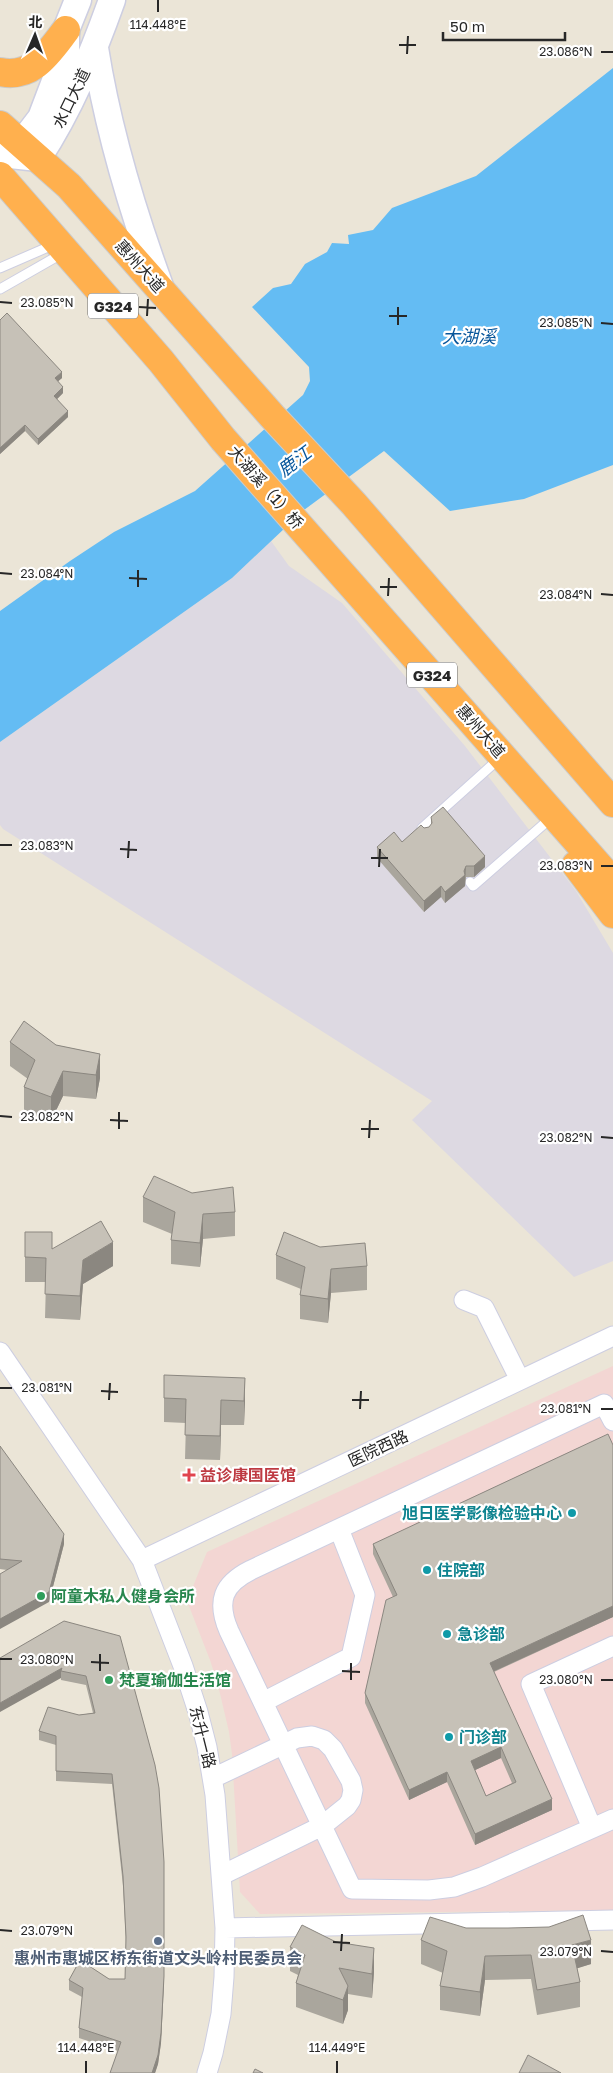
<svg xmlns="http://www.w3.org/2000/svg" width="613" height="2073" font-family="'Golos Text','Noto Sans SC',sans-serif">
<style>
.industrial{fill:#ddd9e2}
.medical{fill:#f3d6d3}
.water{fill:#64bcf3}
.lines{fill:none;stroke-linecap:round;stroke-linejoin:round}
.lane-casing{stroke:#cdcee1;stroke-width:11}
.street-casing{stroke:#cdcee1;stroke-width:21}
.secondary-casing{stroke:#cdcee1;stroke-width:29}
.highway-casing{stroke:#cbcbcb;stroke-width:30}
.lane{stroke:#fff;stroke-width:9}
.street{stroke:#fff;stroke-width:19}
.secondary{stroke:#fff;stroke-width:26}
.highway{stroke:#ffb04e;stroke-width:28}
.wall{fill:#aaa69d;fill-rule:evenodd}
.shaded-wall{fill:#8b8780}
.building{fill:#c6c1b7;stroke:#8b8780;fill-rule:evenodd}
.ticks{fill:none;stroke:#272727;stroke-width:2}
.health-dot{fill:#e0444e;stroke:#fff;stroke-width:2}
.culture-dot{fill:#0f9aa8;stroke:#fff;stroke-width:2}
.leisure-dot{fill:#2e9e5b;stroke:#fff;stroke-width:2}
.service-dot{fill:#5c6f8a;stroke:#fff;stroke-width:2}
.labels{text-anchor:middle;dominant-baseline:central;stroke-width:4.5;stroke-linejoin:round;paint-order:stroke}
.shield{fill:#fff;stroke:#686868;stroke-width:1}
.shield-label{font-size:15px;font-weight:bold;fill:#272727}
.street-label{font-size:16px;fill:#272727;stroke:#fff}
.health-label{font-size:16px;font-weight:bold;fill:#be3a42;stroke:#fff;text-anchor:start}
.culture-label{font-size:16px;font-weight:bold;fill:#0d838f;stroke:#fff;text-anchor:start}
.leisure-label{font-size:16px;font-weight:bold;fill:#27864d;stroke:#fff;text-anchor:start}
.service-label{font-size:16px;font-weight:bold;fill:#4e5e75;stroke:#fff}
.water-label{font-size:18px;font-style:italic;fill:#07569b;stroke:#fff}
.ticks-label{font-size:12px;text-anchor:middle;fill:#272727;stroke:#fff;stroke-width:4.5;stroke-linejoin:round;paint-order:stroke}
</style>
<rect width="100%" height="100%" fill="#ebe5d7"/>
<path class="industrial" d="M 271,541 L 289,566 L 342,603 L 465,746 L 576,891 L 613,953 L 613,1261 L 574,1277 L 412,1120 L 432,1101 L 3,829 L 0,825 L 0,742 L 232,578 Z"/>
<path class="medical" d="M 613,1366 L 613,1910 L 260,1914 L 240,1892 L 232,1754 L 229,1732 L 218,1685 L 210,1660 L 187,1601 L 207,1552 Z"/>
<path class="water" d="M 613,68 L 613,465 L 524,499 L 450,511 L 384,451 L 304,510 L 232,578 L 0,742 L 0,611 L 70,561 L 114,532 L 195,491 L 303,395 L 310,381 L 309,367 L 252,307 L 273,288 L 291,284 L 305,264 L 327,252 L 332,243 L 349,244 L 348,235 L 373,230 L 392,208 L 476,176 Z"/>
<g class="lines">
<defs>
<path id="lane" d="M 0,268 L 55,244
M 0,289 L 63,253
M 426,833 L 422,828 L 501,757
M 470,882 L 473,886 L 552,817"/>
<path id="street" d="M 464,1300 L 484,1308 L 520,1380
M 0,1352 L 142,1560 L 183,1666 L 198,1712 L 207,1747 L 215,1795 L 225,1928 L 224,1977 L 221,2014 L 213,2053 L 207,2073
M 613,1421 L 604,1404 L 251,1570 C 223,1584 216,1601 229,1631 L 352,1889 L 429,1890 L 454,1887 L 482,1877 L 613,1819
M 142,1560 L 613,1336
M 263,1702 L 351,1657 L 365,1595 L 339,1529
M 213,1778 L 297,1738 L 312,1736 L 324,1740 L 333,1749 L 351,1781 L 353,1790 L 351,1800 L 347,1806 L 322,1826 L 222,1875
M 592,1828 L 531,1684 L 613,1646
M 225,1928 L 613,1920"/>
<path id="secondary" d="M 95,48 C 108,131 132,210 161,289
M 0,146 L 17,141 L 28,135 L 41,118 L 66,52 L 66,30 L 78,0
M 0,154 L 38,158 C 70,109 92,56 112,0"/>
<path id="highway" d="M 0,72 C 33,79 49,52 66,30
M 0,125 L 69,186 L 272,416 L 354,504 L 613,803
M 0,176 L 161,361 L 223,439 L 613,882
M 576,865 L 613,914"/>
</defs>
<use href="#lane" class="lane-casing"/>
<use href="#street" class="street-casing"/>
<use href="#secondary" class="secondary-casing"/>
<use href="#highway" class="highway-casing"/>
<use href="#lane" class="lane"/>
<use href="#street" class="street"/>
<use href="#secondary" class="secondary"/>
<use href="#highway" class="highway"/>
</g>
<path class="wall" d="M 0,320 L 62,378 L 58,381 L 63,393 L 57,399 L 68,417 L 38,445 L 25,431 L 0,454 Z
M 431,817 L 485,867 L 474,877 L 466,877 L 465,886 L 445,903 L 441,897 L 424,912 L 377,858 L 377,847 L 402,842 L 424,828 L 429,827 L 431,825 Z
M 10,1042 L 56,1045 L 100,1054 L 100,1078 L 96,1099 L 63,1096 L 51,1121 L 24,1111 L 24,1087 L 28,1079 L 10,1066 Z
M 143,1197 L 235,1212 L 235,1236 L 203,1239 L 200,1267 L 171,1264 L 171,1240 L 172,1234 L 143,1222 Z
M 25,1232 L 52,1249 L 113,1266 L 83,1284 L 80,1320 L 45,1318 L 46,1282 L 25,1282 Z
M 276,1255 L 367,1266 L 367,1290 L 331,1293 L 328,1323 L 300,1319 L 300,1295 L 301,1289 L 276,1279 Z
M 245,1378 L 244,1425 L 221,1425 L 220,1460 L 185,1459 L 186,1423 L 164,1422 L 164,1398 Z
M 613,1445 L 613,1617 L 494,1672 L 552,1810 L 475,1845 L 447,1782 L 409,1800 L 365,1703 L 365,1693 L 393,1597 L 373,1554 L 373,1544 ZM 501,1758 L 512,1783 L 486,1796 L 475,1770 Z
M 0,1446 L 64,1544 L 49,1602 L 7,1570 L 0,1569 Z
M 120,1636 L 164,1985 L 161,2043 L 158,2064 L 155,2073 L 110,2073 L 118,2051 L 79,2038 L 79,2028 L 82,1997 L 69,1990 L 69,1980 L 109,1979 L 125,1979 L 126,1943 L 123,1886 L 112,1784 L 56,1781 L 56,1745 L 39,1740 L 39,1731 L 79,1715 L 93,1713 L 86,1685 L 61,1680 L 61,1678 L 0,1658 Z
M 466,1928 L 591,1964 L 577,1968 L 580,1982 L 580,2007 L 537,2015 L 531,1979 L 485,1980 L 480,2016 L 440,2010 L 440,1986 L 443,1973 L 421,1964 L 421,1940 Z
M 290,1947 L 374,1972 L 372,1998 L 348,1994 L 348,2010 L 343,2024 L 296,2007 L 296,1983 L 298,1975 L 290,1971 Z"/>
<path class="shaded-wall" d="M 62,372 L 62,378 L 55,384 L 55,378 Z
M 63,387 L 63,393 L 54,402 L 54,396 Z
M 68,411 L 68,417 L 38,445 L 38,439 Z
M 25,425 L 25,431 L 0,454 L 0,448 Z
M 485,856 L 485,867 L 474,877 L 474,866 Z
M 466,866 L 465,886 L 445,903 L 445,892 L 464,871 Z
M 441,886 L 441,897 L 424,912 L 424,901 Z
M 100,1054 L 100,1078 L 96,1099 L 96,1075 Z
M 63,1071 L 63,1096 L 51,1121 L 51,1097 Z
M 203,1214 L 203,1239 L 200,1267 L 200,1243 Z
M 113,1242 L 113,1266 L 83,1284 L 80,1320 L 80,1296 L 83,1260 Z
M 331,1269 L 331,1293 L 328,1323 L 328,1299 Z
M 245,1378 L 245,1402 L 244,1425 L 244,1401 Z
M 221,1400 L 221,1425 L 220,1460 L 220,1436 Z
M 64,1534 L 64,1544 L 49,1602 L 0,1629 L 0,1619 Z
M 613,1606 L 613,1617 L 490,1673 L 490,1663 Z
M 62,1668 L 61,1671 L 61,1678 L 0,1712 L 0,1703 Z
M 501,1747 L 501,1758 L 471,1772 L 471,1761 Z
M 447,1772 L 447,1782 L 409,1800 L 409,1790 Z
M 552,1799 L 552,1810 L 475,1845 L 475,1834 Z
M 591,1940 L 591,1964 L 572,1970 L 572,1945 Z
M 374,1948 L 374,1972 L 372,1998 L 372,1974 Z
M 485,1956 L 485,1980 L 480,2016 L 480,1992 Z
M 164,1976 L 161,2043 L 158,2064 L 155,2073 L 152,2073 Z
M 348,1986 L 348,2010 L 343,2024 L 343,2000 Z"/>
<path class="building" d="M 7,313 L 62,372 L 55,378 L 63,387 L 54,396 L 68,411 L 38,439 L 25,425 L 0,448 L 0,320 Z
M 443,807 L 485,856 L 474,866 L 466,866 L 464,871 L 465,875 L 445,892 L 441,886 L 424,901 L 377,847 L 394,832 L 402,842 L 421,825 L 424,828 L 429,827 L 432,823 L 431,817 Z
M 24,1021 L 56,1045 L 100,1054 L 96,1075 L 63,1071 L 51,1097 L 24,1087 L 35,1060 L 10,1042 Z
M 154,1176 L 192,1193 L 233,1187 L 235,1212 L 203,1214 L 200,1243 L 171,1240 L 175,1212 L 143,1197 Z
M 101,1221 L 113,1242 L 83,1260 L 80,1296 L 45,1294 L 46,1258 L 25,1257 L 25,1232 L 52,1232 L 52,1249 Z
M 284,1232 L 320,1247 L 365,1243 L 367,1266 L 331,1269 L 328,1299 L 300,1295 L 305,1267 L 276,1255 Z
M 164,1375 L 245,1378 L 244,1401 L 221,1400 L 220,1436 L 185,1435 L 186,1399 L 164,1398 Z
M 608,1434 L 613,1445 L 613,1606 L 490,1663 L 552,1799 L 475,1834 L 447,1772 L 409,1790 L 365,1693 L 386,1600 L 397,1595 L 373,1544 ZM 501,1747 L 516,1782 L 486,1796 L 471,1761 Z
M 0,1446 L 64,1534 L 49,1592 L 0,1619 L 0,1574 L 22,1561 L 0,1559 Z
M 64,1621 L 120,1636 L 155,1765 L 159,1788 L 164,1862 L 164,1976 L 161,2033 L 158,2055 L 152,2073 L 110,2073 L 121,2042 L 79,2028 L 83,1988 L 69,1980 L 80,1960 L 109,1979 L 125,1979 L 126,1937 L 123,1876 L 112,1774 L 56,1771 L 56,1736 L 39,1731 L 48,1707 L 79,1715 L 95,1713 L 86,1676 L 61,1671 L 62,1668 L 0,1703 L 0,1658 Z
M 583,1915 L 591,1940 L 572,1945 L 580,1982 L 537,1990 L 531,1955 L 485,1956 L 480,1992 L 440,1986 L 447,1951 L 421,1940 L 430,1917 L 466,1928 L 508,1928 L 549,1927 Z
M 302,1925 L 336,1942 L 374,1948 L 372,1974 L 339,1968 L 348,1986 L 343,2000 L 296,1983 L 305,1955 L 290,1947 Z
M 528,2055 L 561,2073 L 519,2073 Z
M 255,2069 L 263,2073 L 253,2073 Z"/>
<path class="ticks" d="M 158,12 L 158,0M 399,45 L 416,45M 601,52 L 613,52M 407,54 L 408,36M 0,302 L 12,303M 139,307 L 156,308M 147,316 L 148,299M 389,316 L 407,316M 601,323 L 613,324M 398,325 L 398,307M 0,573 L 12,574M 129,578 L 147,579M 138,587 L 138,570M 380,587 L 397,587M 601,594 L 613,595M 388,596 L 389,578M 0,845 L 12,845M 120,849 L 137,850M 128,858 L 129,841M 371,858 L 388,858M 601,866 L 613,866M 379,867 L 380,849M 0,1116 L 12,1117M 110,1120 L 128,1121M 119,1129 L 119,1112M 361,1129 L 379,1129M 601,1137 L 613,1138M 369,1138 L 370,1120M 0,1388 L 12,1388M 101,1391 L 118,1392M 109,1400 L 110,1383M 352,1400 L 369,1400M 360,1409 L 361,1391M 601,1409 L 613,1409M 0,1659 L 12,1659M 91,1662 L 109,1663M 100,1671 L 100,1654M 342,1671 L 360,1672M 351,1680 L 351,1663M 601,1680 L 613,1680M 0,1930 L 12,1931M 333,1942 L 350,1943M 341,1951 L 342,1934M 601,1951 L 613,1952M 86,2073 L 86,2061M 337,2073 L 337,2061"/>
<path class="health-dot" d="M186.5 1467.5h5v5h5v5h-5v5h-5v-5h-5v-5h5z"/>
<g class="culture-dot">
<circle cx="572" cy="1513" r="5"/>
<circle cx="427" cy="1570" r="5"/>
<circle cx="447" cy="1634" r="5"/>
<circle cx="449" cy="1737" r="5"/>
</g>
<g class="leisure-dot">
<circle cx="41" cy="1596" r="5"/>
<circle cx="109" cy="1680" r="5"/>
</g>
<circle class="service-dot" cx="158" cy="1941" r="5"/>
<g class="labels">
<g class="shield">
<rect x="88" y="293.5" width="50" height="25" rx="4"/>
<rect x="407" y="662.5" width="50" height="25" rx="4"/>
</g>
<g class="shield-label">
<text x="113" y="306">G324</text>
<text x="432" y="675">G324</text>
</g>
<g class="street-label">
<text transform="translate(71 98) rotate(-64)">水口大道</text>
<text transform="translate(140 266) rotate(48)">惠州大道</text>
<text transform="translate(266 487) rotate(49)">大湖溪（1）桥</text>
<text transform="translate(481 731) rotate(49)">惠州大道</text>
<text transform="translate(378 1448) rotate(-25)">医院西路</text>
<text transform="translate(203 1737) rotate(76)">东升一路</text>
</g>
<g class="health-label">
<text x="200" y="1475">益诊康国医馆</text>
</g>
<g class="culture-label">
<text x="562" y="1513" text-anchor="end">旭日医学影像检验中心</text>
<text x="437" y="1570">住院部</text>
<text x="457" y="1634">急诊部</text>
<text x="459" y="1737">门诊部</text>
</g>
<g class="leisure-label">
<text x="51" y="1596">阿童木私人健身会所</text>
<text x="119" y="1680">梵夏瑜伽生活馆</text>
</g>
<g class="service-label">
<text x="158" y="1958">惠州市惠城区桥东街道文头岭村民委员会</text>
</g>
<g class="water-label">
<text x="469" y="336">大湖溪</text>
<text transform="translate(294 461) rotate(-37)">鹿江</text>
</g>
</g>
<g class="ticks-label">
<text x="158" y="29">114.448°E</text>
<text x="566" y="56">23.086°N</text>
<text x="47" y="307">23.085°N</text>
<text x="566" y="327">23.085°N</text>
<text x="47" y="578">23.084°N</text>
<text x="566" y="599">23.084°N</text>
<text x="47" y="850">23.083°N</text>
<text x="566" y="870">23.083°N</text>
<text x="47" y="1121">23.082°N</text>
<text x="566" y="1142">23.082°N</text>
<text x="47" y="1392">23.081°N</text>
<text x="566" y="1413">23.081°N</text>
<text x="47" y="1664">23.080°N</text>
<text x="566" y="1684">23.080°N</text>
<text x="47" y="1935">23.079°N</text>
<text x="566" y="1956">23.079°N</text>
<text x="86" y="2052">114.448°E</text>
<text x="337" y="2052">114.449°E</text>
</g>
<g transform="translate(35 35) rotate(2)" stroke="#ffffff" stroke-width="4" paint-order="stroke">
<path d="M0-4L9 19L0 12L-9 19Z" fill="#272727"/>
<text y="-8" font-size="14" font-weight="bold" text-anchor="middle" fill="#272727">北</text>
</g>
<path d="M443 32v8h122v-8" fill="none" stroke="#272727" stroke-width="2.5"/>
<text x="450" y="32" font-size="15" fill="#272727" stroke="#ffffff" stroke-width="4" paint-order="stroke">50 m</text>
</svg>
